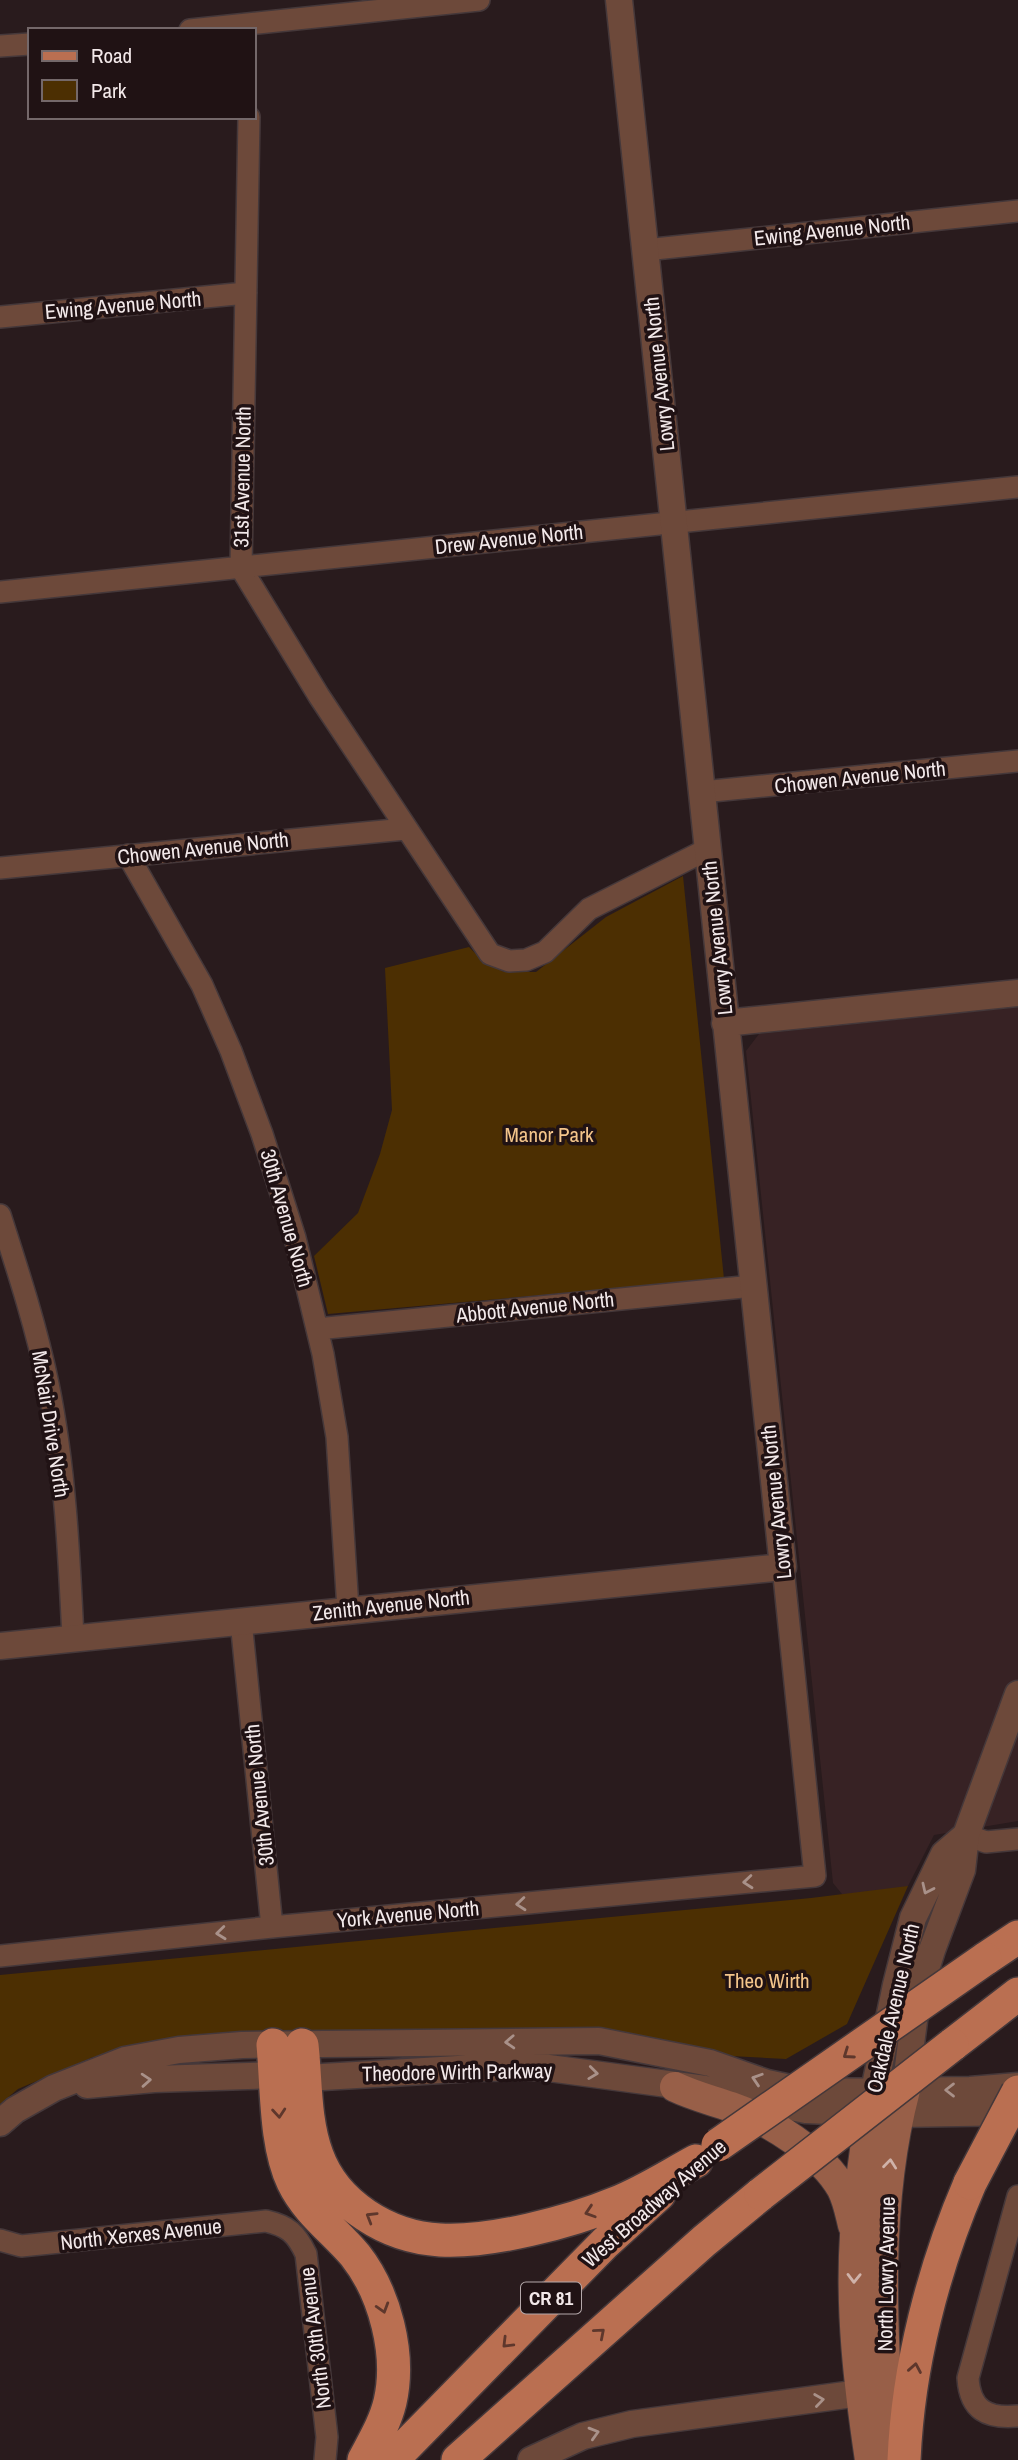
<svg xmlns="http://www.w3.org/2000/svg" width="1018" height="2460" font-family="'Archivo Narrow',sans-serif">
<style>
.built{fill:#372224}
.green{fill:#4c2f02}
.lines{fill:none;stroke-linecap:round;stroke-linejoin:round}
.minor-casing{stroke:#45383a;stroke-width:24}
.tertiary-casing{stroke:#45383a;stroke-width:29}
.secondary-casing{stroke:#45383a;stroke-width:32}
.primary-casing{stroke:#45383a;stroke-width:36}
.minor{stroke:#6d493a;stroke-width:21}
.tertiary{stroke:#6d493a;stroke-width:26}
.secondary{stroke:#985f48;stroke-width:30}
.primary{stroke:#ba6f51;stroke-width:33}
.primary-bridge-casing{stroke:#45383a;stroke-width:36;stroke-linecap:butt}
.primary-bridge{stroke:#ba6f51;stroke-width:33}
.oneway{stroke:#a99189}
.oneway2{stroke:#5e372c}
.oneway3{stroke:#cfb2a9}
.labels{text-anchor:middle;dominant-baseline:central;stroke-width:7;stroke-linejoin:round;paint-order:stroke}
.shield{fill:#201214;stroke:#b4a8aa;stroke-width:2}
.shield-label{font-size:19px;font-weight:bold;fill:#f3e9ea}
.street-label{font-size:21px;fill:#f3e9ea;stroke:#201214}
.park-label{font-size:21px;fill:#f4c58b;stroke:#201214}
</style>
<rect width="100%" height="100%" fill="#291b1d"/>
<path class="built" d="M 1018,1007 L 1018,1821 L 934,1835 L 908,1886 L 876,1898 L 842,1894 L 833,1883 L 746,1051 L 759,1034 Z"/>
<path class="green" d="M 683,876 L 724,1279 L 328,1314 L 314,1256 L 358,1213 L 380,1154 L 392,1110 L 385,968 L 469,947 L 482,960 L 504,972 L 536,972 L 606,917 Z
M 908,1886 L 847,2024 L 786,2059 L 595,2049 L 179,2050 L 93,2057 L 18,2089 L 0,2104 L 0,1975 L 811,1898 Z"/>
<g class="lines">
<defs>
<path id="minor" d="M 190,30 L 479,0
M 0,46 L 30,44
M 249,117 L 241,568 L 319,696 L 490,954 L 509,961 L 526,960 L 545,952 L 589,909 L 708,849
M 645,250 L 1018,211
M 0,317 L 246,293
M 0,592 L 1018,487
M 702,792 L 1018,761
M 128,855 L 202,985 L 231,1051 L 262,1134 L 295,1238 L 323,1354 L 337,1437 L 348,1609
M 0,868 L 405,829
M 0,1215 C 18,1271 36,1326 48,1384 C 65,1467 69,1553 73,1638
M 317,1329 L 753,1286
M 241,1621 L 272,1927
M 966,1835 L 986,1842 L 1018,1839
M 0,1956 L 272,1927 L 815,1876 L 783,1567
M 1018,2196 L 968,2378 C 970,2410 987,2419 1018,2416
M 0,2240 L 21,2246 L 266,2221 C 288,2226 296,2233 306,2254 L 327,2437 L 325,2460"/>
<path id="tertiary" d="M 725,1023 L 1018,993
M 0,1646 L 783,1567 L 619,0
M 87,2085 L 154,2079 L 276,2075 L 306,2078 L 475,2068 L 541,2067 L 705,2089 L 806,2110 L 899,2114 L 1018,2112
M 905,2090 L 917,1998 L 932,1950 L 962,1870 L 966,1835 L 1018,1694
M 871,2105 L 896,1985 L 913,1918 L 944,1854 L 966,1835
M 0,2123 L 15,2110 L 54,2088 L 125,2060 L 179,2050 L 242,2045 L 599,2041 L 710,2063 L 767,2083 L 809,2092 L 970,2090 L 1018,2086
M 531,2460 L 583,2436 L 632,2424 L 860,2393 L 872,2376"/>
<path id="secondary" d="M 675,2087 C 694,2096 711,2100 731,2107 C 769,2120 822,2153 842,2189 C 848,2201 850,2213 853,2225
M 869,2113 C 866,2154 857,2195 855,2235 C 850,2311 859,2386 870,2460
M 891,2460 C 883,2336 873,2211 905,2090"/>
<path id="primary" d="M 985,1959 L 1018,1937
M 273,2045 C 277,2087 275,2144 293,2182 C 308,2213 334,2230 355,2255 C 385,2293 401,2354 390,2402 C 385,2423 374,2441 364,2460
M 302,2045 C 306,2081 304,2120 317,2155 C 335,2205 388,2237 440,2240 C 490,2243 570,2222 616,2203 C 644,2192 670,2175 696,2161
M 952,2045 L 1018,1994
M 392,2460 L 605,2243 L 659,2194
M 458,2460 L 704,2241 L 761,2194
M 904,2460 C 908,2366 933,2269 970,2183"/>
</defs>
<use href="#minor" class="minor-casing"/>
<use href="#tertiary" class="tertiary-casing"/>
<use href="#secondary" class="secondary-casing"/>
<use href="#primary" class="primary-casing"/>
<use href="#minor" class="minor"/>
<use href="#tertiary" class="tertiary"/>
<use href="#secondary" class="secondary"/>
<use href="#primary" class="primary"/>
<defs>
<path id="primary-bridge" d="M 718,2145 L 985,1959
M 970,2183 L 1018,2092
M 761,2194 L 952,2045"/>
</defs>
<use href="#primary-bridge" class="primary-bridge-casing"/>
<use href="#primary-bridge" class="primary-bridge"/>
</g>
<defs><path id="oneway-chevron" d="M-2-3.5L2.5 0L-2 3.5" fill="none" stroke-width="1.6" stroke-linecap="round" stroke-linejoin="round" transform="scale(1.75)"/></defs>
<g class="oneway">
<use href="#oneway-chevron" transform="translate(748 1882) rotate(175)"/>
<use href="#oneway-chevron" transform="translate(927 1889) rotate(115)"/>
<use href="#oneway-chevron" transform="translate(521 1904) rotate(175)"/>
<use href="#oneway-chevron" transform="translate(221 1933) rotate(174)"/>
<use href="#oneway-chevron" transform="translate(510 2042) rotate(177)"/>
<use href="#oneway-chevron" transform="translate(593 2073) rotate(7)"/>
<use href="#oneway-chevron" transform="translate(757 2079) rotate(-162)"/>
<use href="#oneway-chevron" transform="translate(146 2080) rotate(-4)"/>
<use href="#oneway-chevron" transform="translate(950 2090) rotate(-180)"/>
<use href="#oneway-chevron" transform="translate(819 2400) rotate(-8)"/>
<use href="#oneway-chevron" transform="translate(594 2433) rotate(-16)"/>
</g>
<g class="oneway2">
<use href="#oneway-chevron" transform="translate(848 2054) rotate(145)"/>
<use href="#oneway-chevron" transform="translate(279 2113) rotate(85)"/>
<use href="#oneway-chevron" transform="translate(590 2212) rotate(162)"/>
<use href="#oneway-chevron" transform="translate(371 2217) rotate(-149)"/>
<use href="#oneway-chevron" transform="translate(383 2308) rotate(73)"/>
<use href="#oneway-chevron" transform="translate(600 2333) rotate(-41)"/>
<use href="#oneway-chevron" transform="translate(507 2343) rotate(135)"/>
<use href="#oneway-chevron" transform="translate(915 2368) rotate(-80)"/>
</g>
<g class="oneway3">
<use href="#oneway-chevron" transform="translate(890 2164) rotate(-84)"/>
<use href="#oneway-chevron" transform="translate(854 2278) rotate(91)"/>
</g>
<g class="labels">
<rect class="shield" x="521" y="2282.5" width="60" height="31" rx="5"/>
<g class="shield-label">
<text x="551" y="2298">CR 81</text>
</g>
<g class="street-label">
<text transform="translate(832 230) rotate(-6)">Ewing Avenue North</text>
<text transform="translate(123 305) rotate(-5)">Ewing Avenue North</text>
<text transform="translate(659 374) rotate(-96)">Lowry Avenue North</text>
<text transform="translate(242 477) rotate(-89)">31st Avenue North</text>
<text transform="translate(509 539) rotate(-6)">Drew Avenue North</text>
<text transform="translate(860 777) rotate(-6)">Chowen Avenue North</text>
<text transform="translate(203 848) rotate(-6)">Chowen Avenue North</text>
<text transform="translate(717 938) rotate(-96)">Lowry Avenue North</text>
<text transform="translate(287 1218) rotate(74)">30th Avenue North</text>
<text transform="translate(535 1307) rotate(-6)">Abbott Avenue North</text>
<text transform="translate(51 1424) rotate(81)">McNair Drive North</text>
<text transform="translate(776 1502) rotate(-96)">Lowry Avenue North</text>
<text transform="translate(391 1605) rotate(-6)">Zenith Avenue North</text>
<text transform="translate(259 1795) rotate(-96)">30th Avenue North</text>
<text transform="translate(408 1914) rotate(-5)">York Avenue North</text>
<text transform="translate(893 2008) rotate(-77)">Oakdale Avenue North</text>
<text transform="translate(457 2072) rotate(-1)">Theodore Wirth Parkway</text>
<text transform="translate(654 2203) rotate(-41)">West Broadway Avenue</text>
<text transform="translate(141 2234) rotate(-6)">North Xerxes Avenue</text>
<text transform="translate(886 2274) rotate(-89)">North Lowry Avenue</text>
<text transform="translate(315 2338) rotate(-97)">North 30th Avenue</text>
</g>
<g class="park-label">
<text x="549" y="1134">Manor Park</text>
<text x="767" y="1980">Theo Wirth</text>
</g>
</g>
<rect x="28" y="28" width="228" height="91" fill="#201214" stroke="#74686a" stroke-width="2"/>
<rect x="42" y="51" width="35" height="10" fill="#ba6f51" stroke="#74686a" stroke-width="2"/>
<text x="91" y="63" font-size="21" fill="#f3e9ea">Road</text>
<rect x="42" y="80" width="35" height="21" fill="#4c2f02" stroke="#74686a" stroke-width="2"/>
<text x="91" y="98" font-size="21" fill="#f3e9ea">Park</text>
</svg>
